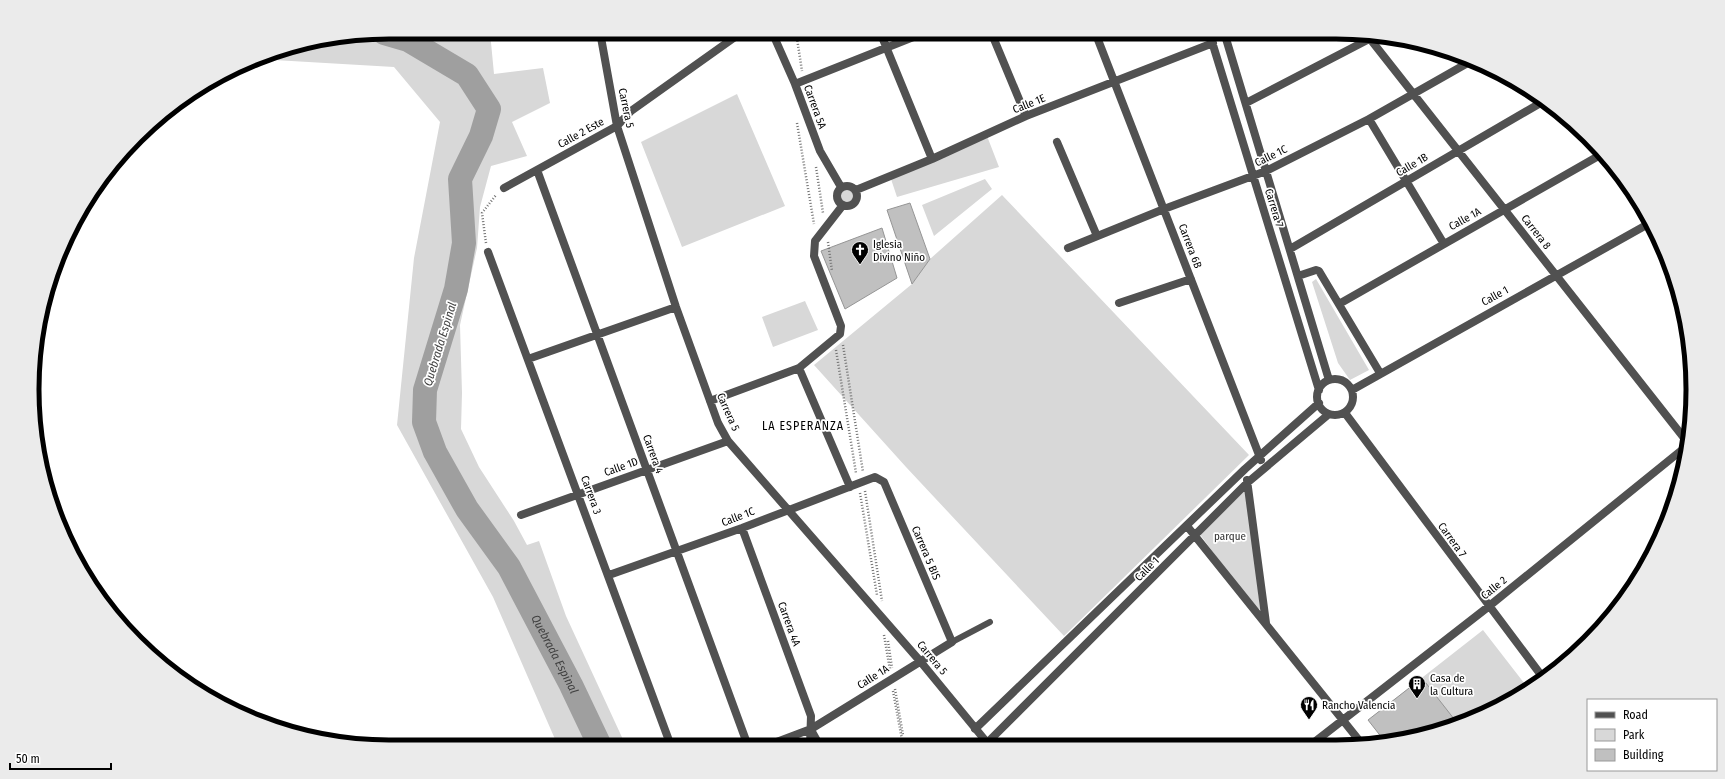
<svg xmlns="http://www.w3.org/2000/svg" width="1725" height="779" font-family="'Fira Sans Condensed',sans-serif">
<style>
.green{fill:#d8d8d8}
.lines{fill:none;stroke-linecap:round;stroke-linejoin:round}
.river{stroke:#9f9f9f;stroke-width:24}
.building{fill:#c0c0c0;stroke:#959595}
.path{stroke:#737373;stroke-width:2.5;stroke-dasharray:1 2;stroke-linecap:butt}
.lane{stroke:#515151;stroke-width:6}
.street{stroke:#515151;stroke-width:8}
.labels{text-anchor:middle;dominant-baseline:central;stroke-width:3.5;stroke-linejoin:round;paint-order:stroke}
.street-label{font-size:11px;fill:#000;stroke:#fff}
.poi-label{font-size:11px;fill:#000;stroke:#fff;text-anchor:start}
.park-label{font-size:11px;fill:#2f2f2f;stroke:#fff}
.water-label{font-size:12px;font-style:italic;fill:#404040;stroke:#fff}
.neighbourhood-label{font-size:12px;letter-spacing:1px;fill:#000;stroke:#fff}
.rim{fill:none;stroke:#000;stroke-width:5}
</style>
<rect width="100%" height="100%" fill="#fff"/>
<path class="green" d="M 390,32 L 490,32 L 494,74 L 543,68 L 550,103 L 512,122 L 527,156 L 491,166 L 480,207 L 477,248 L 460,325 L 462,393 L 461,429 L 479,467 L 514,521 L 527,545 L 539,541 L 566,616 L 626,746 L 558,746 L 493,597 L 397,425 L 414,258 L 440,122 L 394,67 L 257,59 L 274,51 Z
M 737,94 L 785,206 L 682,247 L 641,142 Z
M 987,136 L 999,167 L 897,197 L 891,179 Z
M 985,179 L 992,189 L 934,236 L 922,205 Z
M838 196a8 8 0 1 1 16 0a8 8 0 1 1-16 0Z
M 1002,195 L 1249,455 L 1064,636 L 906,467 L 814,365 L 912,284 L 930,259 Z
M 1316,279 L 1369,370 L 1350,380 L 1338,363 L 1312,282 Z
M 805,301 L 818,330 L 773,347 L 762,317 Z
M 1248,488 L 1260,609 L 1256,611 L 1199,533 Z
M 1483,630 L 1528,688 L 1473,720 L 1386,743 L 1368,720 Z"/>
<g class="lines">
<path class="river" id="s1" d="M 384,33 L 408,40 L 467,75 L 489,109 L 481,136 L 460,179 L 464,243 L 456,289 L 425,390 L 424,422 L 435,452 L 467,509 L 509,567 L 571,685 L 600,746"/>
</g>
<path class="building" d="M 910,203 L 930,259 L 912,284 L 887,210 Z
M 882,228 L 897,278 L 845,309 L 821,251 Z
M 1422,678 L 1458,724 L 1386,743 L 1368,720 Z"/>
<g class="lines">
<path class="path" d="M 796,32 L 802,71
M 797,123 L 814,224
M 816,167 L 823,213
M 828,242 L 832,271
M 486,243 L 482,213 L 496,195
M 843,345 L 863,472
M 836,350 L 856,473
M 865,491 L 882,601
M 860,493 L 877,595
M 884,635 L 890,670
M 888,641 L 892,668
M 895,689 L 903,735
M 893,691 L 903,745"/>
<path class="lane" d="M 952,642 L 990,622"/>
<path class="street" d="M 600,32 L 617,126 L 676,307 L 718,423 L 728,441 L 920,661 L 989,745
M 772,32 L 795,84 L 820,151 L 841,187
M 880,32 L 932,159
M 991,32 L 1026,116
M 1095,32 L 1261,460
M 1209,32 L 1319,390
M 1224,32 L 1329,380
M 1367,35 L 1688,443
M 1226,37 L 1234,32
M 795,84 L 926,32
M 1246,103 L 1375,36
M 1369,119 L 1444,244
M 1057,142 L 1097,236
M 537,170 L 748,746
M837 196a10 10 0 1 1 20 0a10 10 0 1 1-20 0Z
M 504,188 L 617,126 L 631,111 L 742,32
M 856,190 L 932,159 L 1026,116 L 1213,43
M 1068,248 L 1164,209 L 1266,171 L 1369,119 L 1473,60
M 1290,249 L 1544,101
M 488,252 L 671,746
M 1298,276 L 1316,270 L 1319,271 L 1380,373
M 1119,303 L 1191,279
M 1339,304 L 1602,154
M 528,359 L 676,307
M 799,368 L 850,487
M1317 397a18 18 0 1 1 36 0a18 18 0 1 1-36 0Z
M 1352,390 L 1650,223
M 710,401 L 799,368 L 840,334 L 841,326 L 814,256 L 815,241 L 843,205
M 1345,413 L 1544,679
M 1247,480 L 1266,623
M 521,515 L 728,441
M 1187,526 L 1362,744
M 742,528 L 811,716 L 810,746
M 609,575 L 742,528 L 875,477 L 884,482 L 952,642 L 811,729 L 766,746
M 975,729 L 1245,469 L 1319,403
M 811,730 L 820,746
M 1312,744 L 1488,607 L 1688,445
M 985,745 L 1247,483 L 1329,414"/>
</g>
<defs>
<symbol id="church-pin" viewBox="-11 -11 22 30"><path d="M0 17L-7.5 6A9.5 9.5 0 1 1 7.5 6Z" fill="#000" stroke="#fff"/><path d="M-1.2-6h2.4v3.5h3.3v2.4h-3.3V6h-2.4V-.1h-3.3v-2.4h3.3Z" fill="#fff"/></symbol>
<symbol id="building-pin" viewBox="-11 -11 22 30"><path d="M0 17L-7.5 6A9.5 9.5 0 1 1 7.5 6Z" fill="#000" stroke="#fff"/><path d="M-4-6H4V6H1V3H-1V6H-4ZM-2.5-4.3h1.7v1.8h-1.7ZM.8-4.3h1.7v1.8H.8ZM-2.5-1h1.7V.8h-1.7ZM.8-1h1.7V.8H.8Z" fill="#fff"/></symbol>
<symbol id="restaurant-pin" viewBox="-11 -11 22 30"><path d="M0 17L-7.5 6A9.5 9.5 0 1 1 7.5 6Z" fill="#000" stroke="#fff"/><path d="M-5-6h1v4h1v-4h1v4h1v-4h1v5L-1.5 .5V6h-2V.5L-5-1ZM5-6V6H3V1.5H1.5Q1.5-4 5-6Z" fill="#fff"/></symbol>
</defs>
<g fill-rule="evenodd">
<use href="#church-pin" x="850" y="240" width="20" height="27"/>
<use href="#building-pin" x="1407" y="674" width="20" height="27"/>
<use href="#restaurant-pin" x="1299" y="695" width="20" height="27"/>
</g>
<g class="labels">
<g class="street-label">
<text transform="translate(1029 104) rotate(-22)">Calle 1E</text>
<text transform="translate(815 107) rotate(70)">Carrera 5A</text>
<text transform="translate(626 108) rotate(78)">Carrera 5</text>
<text transform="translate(581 133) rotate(-29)">Calle 2 Este</text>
<text transform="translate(1271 156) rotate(-26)">Calle 1C</text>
<text transform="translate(1412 165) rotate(-30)">Calle 1B</text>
<text transform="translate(1274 208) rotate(73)">Carrera 7</text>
<text transform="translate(1465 219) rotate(-29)">Calle 1A</text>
<text transform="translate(1536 232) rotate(52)">Carrera 8</text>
<text transform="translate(1190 246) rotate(69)">Carrera 6B</text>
<text transform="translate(1495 296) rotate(-29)">Calle 1</text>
<text transform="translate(728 412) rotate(66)">Carrera 5</text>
<text transform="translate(653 454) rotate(70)">Carrera 4</text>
<text transform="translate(621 467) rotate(-20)">Calle 1D</text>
<text transform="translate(591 495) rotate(70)">Carrera 3</text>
<text transform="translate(738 517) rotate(-21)">Calle 1C</text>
<text transform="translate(1452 540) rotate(54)">Carrera 7</text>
<text transform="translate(926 553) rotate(67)">Carrera 5 BIS</text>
<text transform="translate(1147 569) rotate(-45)">Calle 1</text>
<text transform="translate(1494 588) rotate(-39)">Calle 2</text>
<text transform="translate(789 624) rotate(70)">Carrera 4A</text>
<text transform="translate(932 658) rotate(50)">Carrera 5</text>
<text transform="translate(873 677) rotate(-32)">Calle 1A</text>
</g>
<g class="poi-label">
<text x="873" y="244">Iglesia<tspan x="873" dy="13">Divino Niño</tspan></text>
<text x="1430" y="678">Casa de<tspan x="1430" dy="13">la Cultura</tspan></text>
<text x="1322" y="705">Rancho Valencia</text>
</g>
<g class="park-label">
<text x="1230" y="536">parque</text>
</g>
<g class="water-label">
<text transform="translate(440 344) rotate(-73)">Quebrada Espinal</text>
<text stroke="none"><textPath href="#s1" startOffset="726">Quebrada Espinal</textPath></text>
</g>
<g class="neighbourhood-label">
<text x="803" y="426">LA ESPERANZA</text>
</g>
</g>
<path d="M0 0H1725V779H0ZM389 39H1336A350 350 0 0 1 1686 389V390A350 350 0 0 1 1336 740H389A350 350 0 0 1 39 390V389A350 350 0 0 1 389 39Z" fill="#ebebeb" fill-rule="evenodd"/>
<path class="rim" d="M389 39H1336A350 350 0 0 1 1686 389V390A350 350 0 0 1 1336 740H389A350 350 0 0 1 39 390V389A350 350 0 0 1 389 39Z"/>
<rect x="1587" y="699" width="130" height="72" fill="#ffffff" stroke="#999999"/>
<rect x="1595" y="712" width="20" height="6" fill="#515151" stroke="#999999"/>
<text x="1623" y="719" font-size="12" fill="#000000">Road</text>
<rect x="1595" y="729" width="20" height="12" fill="#d8d8d8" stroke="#999999"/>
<text x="1623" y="739" font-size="12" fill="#000000">Park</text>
<rect x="1595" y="749" width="20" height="12" fill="#c0c0c0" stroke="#999999"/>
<text x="1623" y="759" font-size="12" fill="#000000">Building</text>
<path d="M10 763v6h101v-6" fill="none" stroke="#000000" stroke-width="2"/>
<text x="16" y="763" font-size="12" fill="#000000" stroke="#ffffff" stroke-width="3" paint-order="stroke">50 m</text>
</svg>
